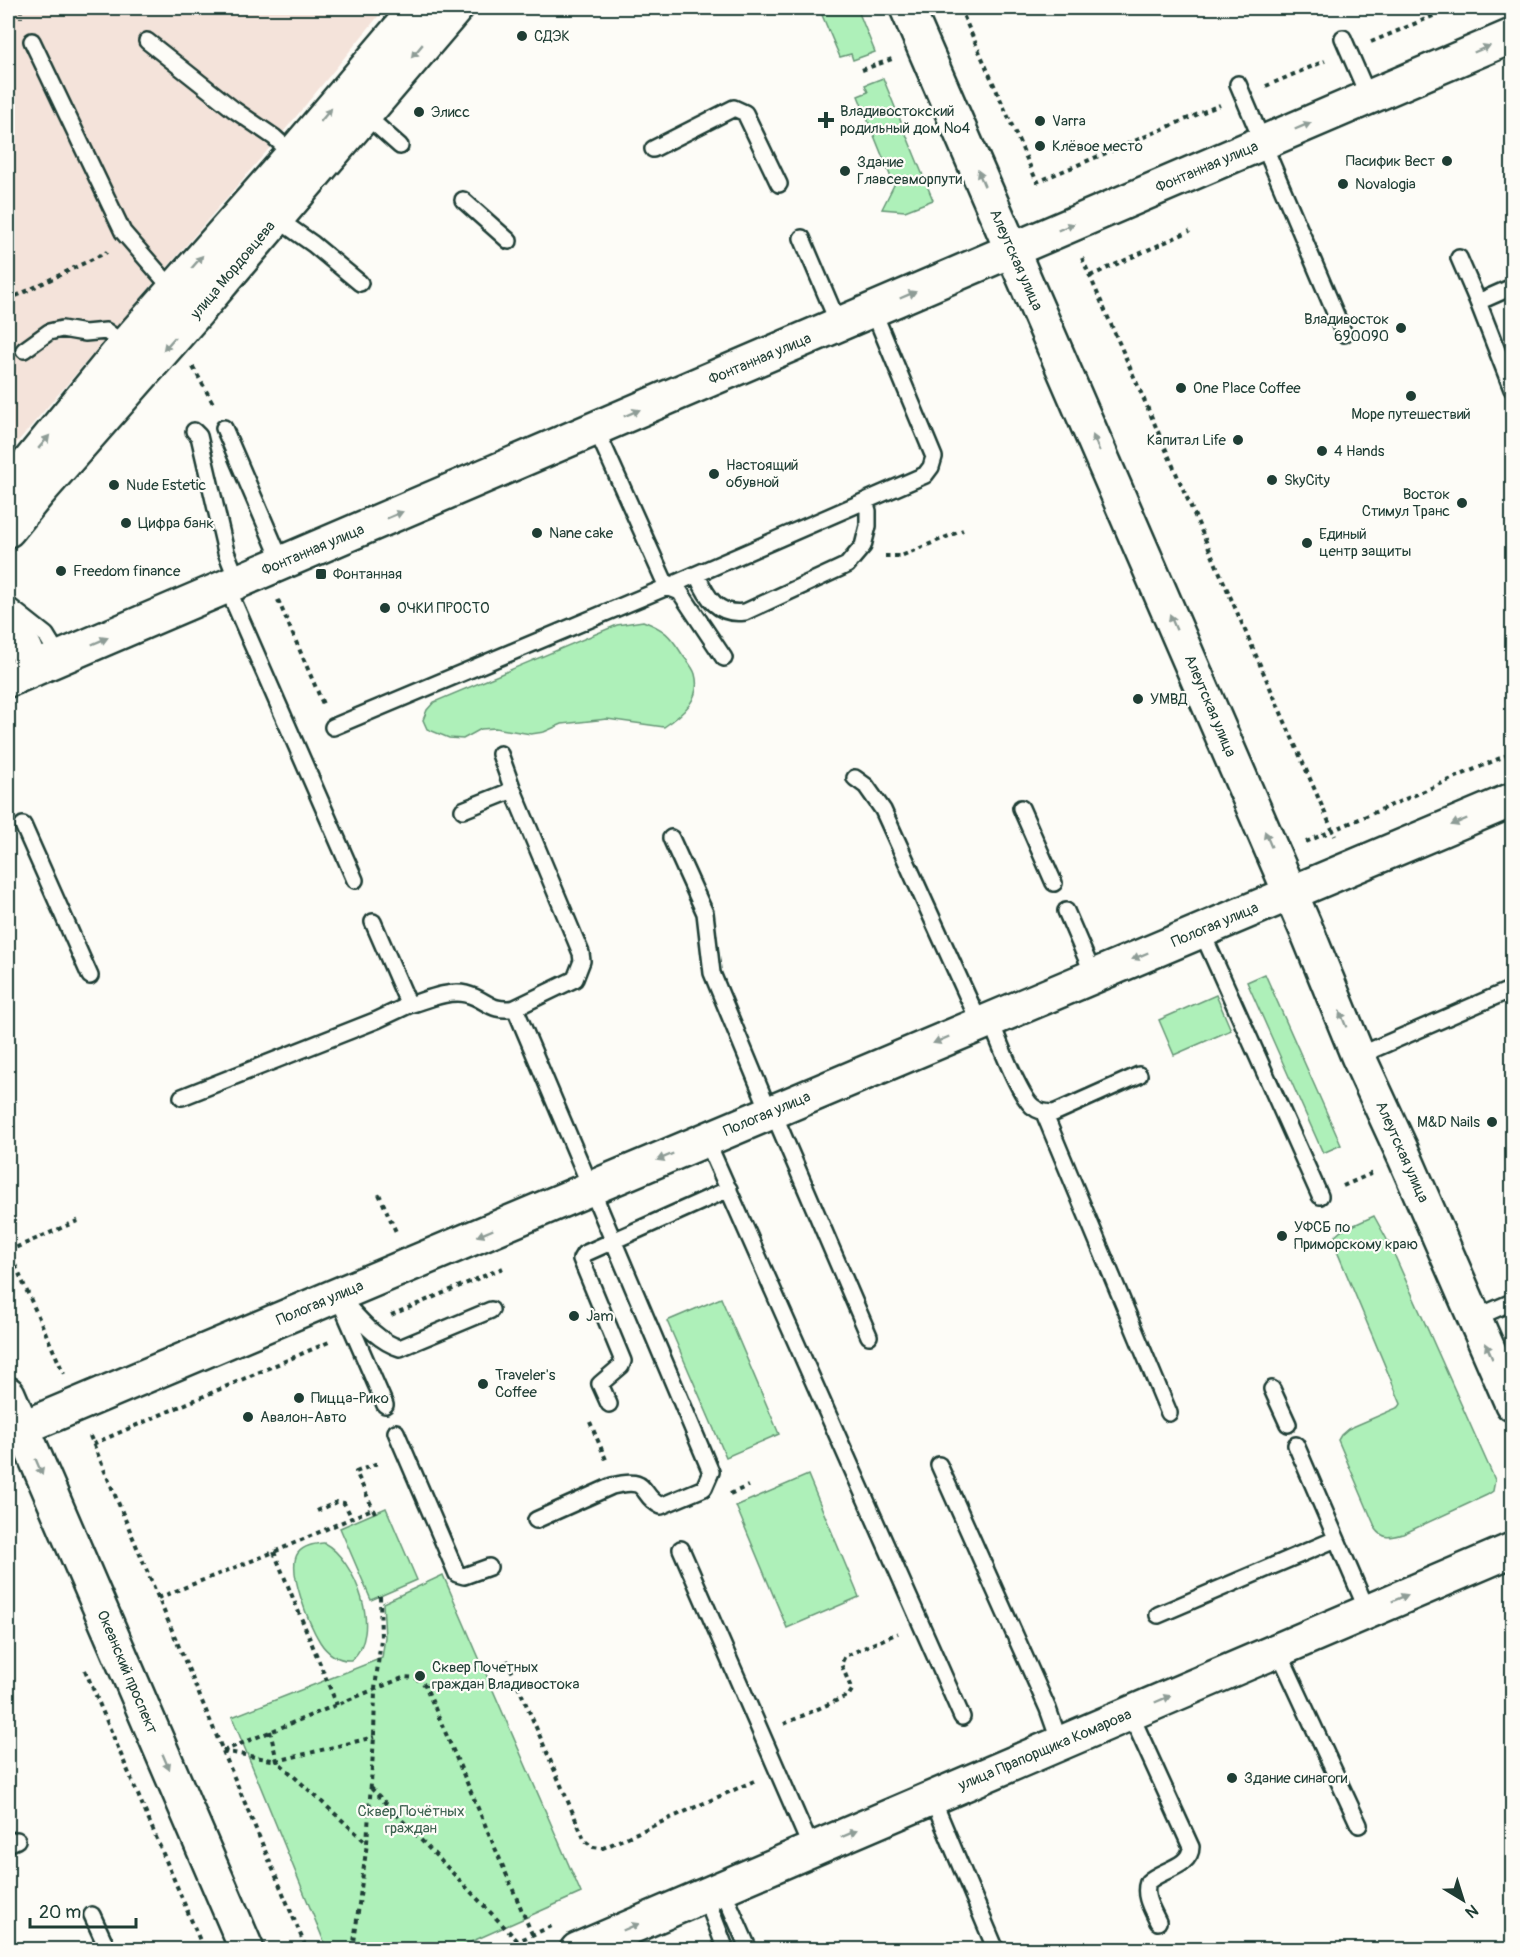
<svg xmlns="http://www.w3.org/2000/svg" width="1520" height="1957" font-family="Pangolin,sans-serif">
<style>
.built{fill:#f4e3da}
.green{fill:#aef0b9;stroke:#669676;stroke-width:1.5}
.lines{fill:none;stroke-linecap:round;stroke-linejoin:round}
.lane-casing{stroke:#1f3d34;stroke-width:20}
.secondary-casing{stroke:#1f3d34;stroke-width:38}
.primary-casing{stroke:#1f3d34;stroke-width:38}
.path{stroke:#1f3d34;stroke-width:4;stroke-dasharray:4.5 4.5;stroke-linecap:butt}
.lane{stroke:#fdfcf7;stroke-width:15}
.secondary{stroke:#fdfcf7;stroke-width:33}
.primary{stroke:#fdfcf7;stroke-width:33}
.oneway{fill:#8e9c96}
.poi-dot{fill:#1f3d34;stroke:#fdfcf7;stroke-width:2}
.labels{text-anchor:middle;dominant-baseline:central;stroke-width:4.5;stroke-linejoin:round;paint-order:stroke}
.poi-label{font-size:15px;fill:#1f3d34;stroke:#fdfcf7;text-anchor:start}
.street-label{font-size:15px;fill:#1f3d34;stroke:#fdfcf7}
.park-label{font-size:15px;fill:#3c614f;stroke:#fdfcf7}
</style>
<rect width="100%" height="100%" fill="#fdfcf7"/>
<filter id="ink" filterUnits="userSpaceOnUse"><feTurbulence type="fractalNoise" baseFrequency=".0167" numOctaves="2"/><feDisplacementMap in="SourceGraphic" scale="12" xChannelSelector="R" yChannelSelector="G"/><feConvolveMatrix kernelMatrix="1 2 1 2 8 2 1 2 1" color-interpolation-filters="sRGB"/></filter>
<g filter="url(#ink)">
<path class="built" d="M 8,8 L 385,8 L 290,124 L 8,453 Z"/>
<path class="green" d="M 819,8 L 857,8 L 875,52 L 853,60 L 851,54 L 840,57 Z
M 883,78 L 933,200 L 905,211 L 882,209 L 894,185 L 858,96 L 868,92 L 865,85 Z
M 643,621 C 664,629 670,635 682,654 C 686,660 693,667 695,674 C 702,699 682,715 664,727 L 607,719 L 562,724 L 544,732 L 531,734 L 495,728 L 481,729 L 463,739 L 449,738 L 427,729 L 423,720 L 427,710 L 434,702 L 617,625 Z
M 1265,974 L 1341,1145 L 1323,1153 L 1247,982 Z
M 1216,995 L 1231,1030 L 1174,1055 L 1159,1020 Z
M 1374,1216 L 1390,1245 L 1495,1480 L 1493,1491 L 1487,1495 L 1403,1534 C 1391,1537 1384,1540 1376,1529 L 1338,1440 L 1341,1435 L 1348,1429 L 1399,1407 L 1401,1404 L 1334,1244 L 1334,1237 L 1341,1231 Z
M 721,1298 L 779,1434 L 726,1457 L 667,1321 Z
M 808,1475 L 859,1597 L 787,1628 L 736,1506 Z
M 386,1508 L 417,1580 L 371,1600 L 340,1528 Z
M 324,1543 C 355,1559 384,1634 351,1660 C 338,1661 327,1653 320,1642 C 310,1626 286,1569 298,1553 C 304,1545 315,1544 324,1543 Z
M 443,1575 L 581,1893 L 455,1949 L 327,1949 L 232,1717 L 382,1658 L 385,1637 L 383,1603 Z"/>
<g class="lines">
<defs>
<path id="lane" d="M 1343,38 L 1369,98
M 32,41 L 123,232 L 175,292
M 147,41 L 233,109 L 274,137 L 296,157
M 1238,84 L 1344,334
M 364,114 L 400,146
M 653,149 L 734,108 L 745,113 L 779,184
M 463,200 L 509,241
M 276,218 L 313,244 L 360,283
M 802,238 L 839,325
M 1459,258 L 1478,302
M 1512,287 L 1478,302 L 1512,389
M 24,350 L 49,332 L 62,329 L 85,333 L 106,331 L 125,345
M 224,428 L 282,563
M 194,431 L 199,436 L 226,552 L 238,582
M 697,575 C 707,598 718,616 745,612 L 847,565 L 863,546 L 868,526 L 868,511 L 865,501
M 227,587 L 355,880
M 667,587 L 925,475 L 931,467 L 934,457 L 873,310
M 667,587 L 680,592 L 724,658
M 8,605 L 46,635 L 60,658
M 333,727 L 667,587 L 596,429
M 500,754 L 513,790
M 855,778 L 866,786 L 883,810 L 980,1024
M 1021,808 L 1054,883
M 463,810 L 513,790 L 581,953 L 582,961 L 575,979 L 515,1008
M 23,825 L 90,976
M 671,838 L 705,913 L 712,973 L 770,1113
M 1066,911 L 1094,976
M 373,922 L 409,1005 C 426,1000 448,990 466,994 C 487,999 490,1013 515,1008 L 711,1472 L 704,1488 L 661,1506 C 638,1495 652,1476 612,1486 L 536,1520
M 1201,930 L 1320,1196
M 990,1020 C 999,1041 1018,1093 1032,1106 C 1039,1112 1046,1113 1054,1113 L 1139,1075
M 1358,1056 L 1512,989
M 182,1097 L 377,1020 L 409,1005
M 773,1112 L 869,1336
M 1044,1113 L 1169,1413
M 706,1139 L 962,1717
M 337,1295 C 355,1313 375,1341 400,1348 L 491,1310
M 342,1306 L 385,1405
M 1475,1318 L 1512,1302
M 1272,1389 L 1288,1424
M 609,1404 L 600,1384 L 621,1366 L 623,1361 L 581,1259 L 584,1254 L 729,1189
M 396,1432 L 457,1574 L 464,1576 L 489,1567
M 1296,1445 L 1368,1612
M 939,1465 L 1048,1709 L 1060,1743
M 681,1549 L 812,1850
M 1158,1615 L 1336,1539
M 1278,1650 L 1359,1825
M 1130,1713 L 1191,1847 C 1191,1867 1160,1870 1148,1882 C 1143,1896 1152,1909 1158,1922
M 932,1798 L 996,1950
M 8,1844 L 17,1840
M 722,1888 L 749,1950
M 705,1895 L 726,1950
M 92,1915 L 108,1950"/>
<path id="secondary" d="M 8,488 L 125,345 L 293,154 L 417,8
M 8,530 L 38,493 L 196,313 L 456,8
M 8,634 L 25,648 L 34,669
M 8,680 L 1512,36
M 22,1428 L 1512,800
M 577,1950 L 1512,1550"/>
<path id="primary" d="M 907,8 L 1309,936 L 1358,1056 L 1405,1158 L 1512,1404
M 8,1394 L 247,1950"/>
</defs>
<use href="#lane" class="lane-casing"/>
<use href="#secondary" class="secondary-casing"/>
<use href="#primary" class="primary-casing"/>
<path class="path" d="M 21,8 L 21,18
M 960,8 L 1037,182 L 1220,105
M 1371,42 L 1452,8
M 862,70 L 892,59
M 1266,86 L 1325,61
M 1082,258 L 1335,836
M 1090,276 L 1190,231
M 8,300 L 107,252
M 193,367 L 214,405
M 885,556 L 901,556 L 963,530
M 278,600 L 323,704
M 1306,842 L 1512,753
M 1343,1186 L 1375,1172
M 379,1194 L 397,1234
M 8,1249 L 64,1374
M 8,1251 L 82,1219
M 391,1315 L 503,1268
M 590,1422 L 607,1462
M 90,1436 L 307,1950
M 93,1444 L 329,1342
M 730,1494 L 748,1486
M 317,1511 L 337,1502 L 344,1503 L 352,1518
M 375,1513 L 356,1472 L 380,1462
M 274,1552 L 337,1705
M 158,1598 L 274,1552 L 372,1509
M 507,1660 L 585,1841 L 593,1847 L 603,1848 L 754,1781
M 85,1670 L 204,1950
M 784,1724 L 849,1695 L 852,1690 L 841,1664 L 845,1656 L 898,1633
M 270,1731 L 277,1761 L 367,1843
M 223,1751 L 405,1677 L 416,1678 L 425,1685 L 532,1934
M 223,1751 L 277,1761 L 374,1737
M 371,1788 L 518,1941
M 353,1950 L 367,1843 L 374,1737 L 375,1689 L 381,1639 L 380,1596
M 498,1950 L 552,1926"/>
<use href="#lane" class="lane"/>
<use href="#secondary" class="secondary"/>
<use href="#primary" class="primary"/>
</g>
<defs><path id="oneway-solid" d="M-6-.8H1V-3.2L6.5 0L1 3.2V.8H-6Z" transform="scale(1.5)"/></defs>
<g class="oneway">
<use href="#oneway-solid" transform="translate(1482 49) rotate(-23)"/>
<use href="#oneway-solid" transform="translate(417 51) rotate(130)"/>
<use href="#oneway-solid" transform="translate(326 115) rotate(-50)"/>
<use href="#oneway-solid" transform="translate(1303 126) rotate(-23)"/>
<use href="#oneway-solid" transform="translate(981 178) rotate(-113)"/>
<use href="#oneway-solid" transform="translate(1066 227) rotate(-23)"/>
<use href="#oneway-solid" transform="translate(197 262) rotate(-49)"/>
<use href="#oneway-solid" transform="translate(908 295) rotate(-23)"/>
<use href="#oneway-solid" transform="translate(169 344) rotate(131)"/>
<use href="#oneway-solid" transform="translate(632 413) rotate(-23)"/>
<use href="#oneway-solid" transform="translate(44 442) rotate(-50)"/>
<use href="#oneway-solid" transform="translate(1096 443) rotate(-113)"/>
<use href="#oneway-solid" transform="translate(395 515) rotate(-23)"/>
<use href="#oneway-solid" transform="translate(1173 622) rotate(-113)"/>
<use href="#oneway-solid" transform="translate(100 641) rotate(-23)"/>
<use href="#oneway-solid" transform="translate(1459 822) rotate(157)"/>
<use href="#oneway-solid" transform="translate(1268 839) rotate(-113)"/>
<use href="#oneway-solid" transform="translate(1140 956) rotate(157)"/>
<use href="#oneway-solid" transform="translate(1343 1019) rotate(-112)"/>
<use href="#oneway-solid" transform="translate(941 1040) rotate(157)"/>
<use href="#oneway-solid" transform="translate(665 1157) rotate(157)"/>
<use href="#oneway-solid" transform="translate(485 1233) rotate(157)"/>
<use href="#oneway-solid" transform="translate(1489 1351) rotate(-113)"/>
<use href="#oneway-solid" transform="translate(39 1467) rotate(67)"/>
<use href="#oneway-solid" transform="translate(1400 1598) rotate(-23)"/>
<use href="#oneway-solid" transform="translate(1163 1699) rotate(-23)"/>
<use href="#oneway-solid" transform="translate(166 1762) rotate(67)"/>
<use href="#oneway-solid" transform="translate(849 1834) rotate(-23)"/>
<use href="#oneway-solid" transform="translate(631 1927) rotate(-23)"/>
</g>
</g>
<g class="poi-dot">
<circle cx="522" cy="36" r="6"/>
<circle cx="419" cy="112" r="6"/>
<path d="M823 111h6v6h6v6h-6v6h-6v-6h-6v-6h6z"/>
<circle cx="1040" cy="121" r="6"/>
<circle cx="1040" cy="146" r="6"/>
<circle cx="1447" cy="161" r="6"/>
<circle cx="845" cy="171" r="6"/>
<circle cx="1343" cy="184" r="6"/>
<circle cx="1401" cy="328" r="6"/>
<circle cx="1181" cy="388" r="6"/>
<circle cx="1411" cy="396" r="6"/>
<circle cx="1238" cy="440" r="6"/>
<circle cx="1322" cy="451" r="6"/>
<circle cx="714" cy="474" r="6"/>
<circle cx="1272" cy="480" r="6"/>
<circle cx="114" cy="485" r="6"/>
<circle cx="1462" cy="503" r="6"/>
<circle cx="126" cy="523" r="6"/>
<circle cx="537" cy="533" r="6"/>
<circle cx="1307" cy="543" r="6"/>
<circle cx="61" cy="571" r="6"/>
<rect x="315" y="568" width="12" height="12" rx="3"/>
<circle cx="385" cy="608" r="6"/>
<circle cx="1138" cy="699" r="6"/>
<circle cx="1492" cy="1122" r="6"/>
<circle cx="1282" cy="1236" r="6"/>
<circle cx="574" cy="1316" r="6"/>
<circle cx="483" cy="1384" r="6"/>
<circle cx="299" cy="1398" r="6"/>
<circle cx="248" cy="1417" r="6"/>
<circle cx="420" cy="1676" r="6"/>
<circle cx="1232" cy="1778" r="6"/>
</g>
<g class="labels">
<g class="poi-label">
<text x="534" y="36">СДЭК</text>
<text x="840" y="111">Владивостокский<tspan x="840" dy="17">родильный дом №4</tspan></text>
<text x="431" y="112">Элисс</text>
<text x="1052" y="121">Varra</text>
<text x="1052" y="146">Клёвое место</text>
<text x="1435" y="161" text-anchor="end">Пасифик Вест</text>
<text x="857" y="162">Здание<tspan x="857" dy="17">Главсевморпути</tspan></text>
<text x="1355" y="184">Novalogia</text>
<text x="1389" y="319" text-anchor="end">Владивосток<tspan x="1389" dy="17">690090</tspan></text>
<text x="1193" y="388">One Place Coffee</text>
<text x="1411" y="414" text-anchor="middle">Море путешествий</text>
<text x="1226" y="440" text-anchor="end">Капитал Life</text>
<text x="1334" y="451">4 Hands</text>
<text x="726" y="465">Настоящий<tspan x="726" dy="17">обувной</tspan></text>
<text x="1284" y="480">SkyCity</text>
<text x="126" y="485">Nude Estetic</text>
<text x="1450" y="494" text-anchor="end">Восток<tspan x="1450" dy="17">Стимул Транс</tspan></text>
<text x="138" y="523">Цифра банк</text>
<text x="549" y="533">Nane cake</text>
<text x="1319" y="534">Единый<tspan x="1319" dy="17">центр защиты</tspan></text>
<text x="73" y="571">Freedom finance</text>
<text x="333" y="574">Фонтанная</text>
<text x="397" y="608">ОЧКИ ПРОСТО</text>
<text x="1150" y="699">УМВД</text>
<text x="1480" y="1122" text-anchor="end">M&amp;D Nails</text>
<text x="1294" y="1227">УФСБ по<tspan x="1294" dy="17">Приморскому краю</tspan></text>
<text x="586" y="1316">Jam</text>
<text x="495" y="1375">Traveler's<tspan x="495" dy="17">Coffee</tspan></text>
<text x="311" y="1398">Пицца-Рико</text>
<text x="260" y="1417">Авалон-Авто</text>
<text x="432" y="1667">Сквер Почетных<tspan x="432" dy="17">граждан Владивостока</tspan></text>
<text x="1244" y="1778">Здание синагоги</text>
</g>
<g class="street-label">
<text transform="translate(1207 167) rotate(-23)">Фонтанная улица</text>
<text transform="translate(1016 260) rotate(66)">Алеутская улица</text>
<text transform="translate(233 270) rotate(-50)">улица Мордовцева</text>
<text transform="translate(760 359) rotate(-23)">Фонтанная улица</text>
<text transform="translate(313 550) rotate(-23)">Фонтанная улица</text>
<text transform="translate(1210 706) rotate(67)">Алеутская улица</text>
<text transform="translate(1215 925) rotate(-23)">Пологая улица</text>
<text transform="translate(767 1114) rotate(-23)">Пологая улица</text>
<text transform="translate(1402 1152) rotate(66)">Алеутская улица</text>
<text transform="translate(320 1303) rotate(-23)">Пологая улица</text>
<text transform="translate(127 1672) rotate(67)">Океанский проспект</text>
<text transform="translate(1045 1750) rotate(-23)">улица Прапорщика Комарова</text>
</g>
<g class="park-label">
<text x="411" y="1811">Сквер Почётных<tspan x="411" dy="17">граждан</tspan></text>
</g>
</g>
<rect width="1520" height="1957" fill="none" stroke="#fdfcf7" stroke-width="30"/>
<rect x="15" y="15" width="1490" height="1927" fill="none" stroke="#1f3d34" stroke-width="2" filter="url(#ink)"/>
<g transform="translate(1463 1900) rotate(142)" stroke="#fdfcf7" stroke-width="4.5" paint-order="stroke">
<path d="M0-4.5L10 22L0 15L-10 22Z" fill="#1f3d34"/>
<text y="-9" font-size="16" font-weight="bold" text-anchor="middle" fill="#1f3d34">N</text>
</g>
<path d="M30 1918v9h106v-9" fill="none" stroke="#1f3d34" stroke-width="3"/>
<text x="39" y="1918" font-size="18" fill="#1f3d34" stroke="#fdfcf7" stroke-width="4.5" paint-order="stroke">20 m</text>
</svg>
